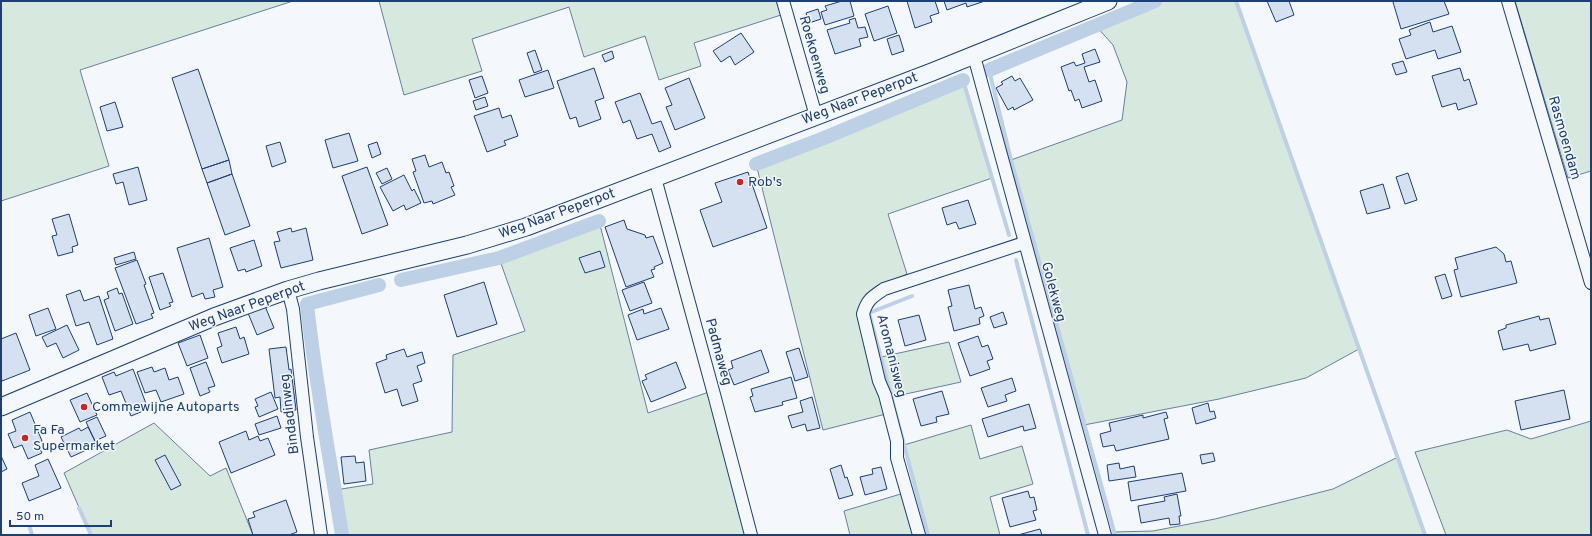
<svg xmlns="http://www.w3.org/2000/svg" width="1592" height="536" font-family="Overpass,sans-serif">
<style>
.green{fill:#d7e8df;stroke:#687fa3}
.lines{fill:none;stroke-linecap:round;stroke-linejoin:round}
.stream{stroke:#bed0e5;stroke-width:4}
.canal{stroke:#bed0e5;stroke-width:14}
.building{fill:#d5e0f0;stroke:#1d3f73}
.street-casing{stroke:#1d3f73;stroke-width:14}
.secondary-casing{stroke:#1d3f73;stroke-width:19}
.street{stroke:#f4f7fb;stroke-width:12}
.secondary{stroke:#f4f7fb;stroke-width:17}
.poi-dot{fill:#c62828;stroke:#f4f7fb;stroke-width:1.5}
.labels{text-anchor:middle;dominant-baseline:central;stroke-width:3;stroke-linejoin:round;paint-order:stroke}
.street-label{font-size:14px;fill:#1d3f73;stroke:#f4f7fb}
.poi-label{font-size:14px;fill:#1d3f73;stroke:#f4f7fb;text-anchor:start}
</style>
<rect width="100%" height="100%" fill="#f4f7fb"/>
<path class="green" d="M 1,1 L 293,1 L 80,70 L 109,166 L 1,201 Z
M 379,1 L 777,1 L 781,15 L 694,43 L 701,66 L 659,80 L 645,36 L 584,57 L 569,7 L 472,39 L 482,71 L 404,95 Z
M 1155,1 L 1236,1 L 1359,349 L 1306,378 L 1219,399 L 1084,425 L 1011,160 L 1122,120 L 1127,82 L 1113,45 L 1096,26 Z
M 1515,1 L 1591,1 L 1591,171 L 1568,178 Z
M 963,80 L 992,178 L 888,214 L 907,274 L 884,284 L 863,303 L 886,414 L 823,430 L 756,164 L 824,138 Z
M 599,221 L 648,413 L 709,392 L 746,535 L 342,535 L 335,490 L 373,484 L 369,450 L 452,432 L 453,355 L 525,331 L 499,258 Z
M 949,342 L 961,382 L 892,397 L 881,357 Z
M 1591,421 L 1591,535 L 1446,535 L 1415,452 L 1507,430 L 1531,439 Z
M 154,423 L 210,476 L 226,468 L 253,535 L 91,535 L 64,473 Z
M 971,425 L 980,459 L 1022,446 L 1033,484 L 990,497 L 1000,535 L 928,535 L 904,445 Z
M 1398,457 L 1425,535 L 1115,535 L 1114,532 L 1153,531 L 1215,519 L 1333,489 Z
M 904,493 L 916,535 L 850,535 L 844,511 Z"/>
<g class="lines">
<path class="stream" d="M 1236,1 L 1425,535
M 989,70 L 1011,160 L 1115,535
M 963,80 L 1009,235
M 1016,260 L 1088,535
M 912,296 L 869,313 L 928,535
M 79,508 L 91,535
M 30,528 L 32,535"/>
<path class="canal" d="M 989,70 L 1155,1
M 756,164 L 824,138 L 963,80
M 401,280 L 499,258 L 599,221
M 342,535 C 330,458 315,381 307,304 L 379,285"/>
</g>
<path class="building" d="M 842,1 L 850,1 L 854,16 L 825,25 L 821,12 L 827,10 L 825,6 Z
M 907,1 L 935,1 L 939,13 L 930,16 L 932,22 L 915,28 Z
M 944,1 L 985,1 L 967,7 L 966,3 L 947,10 Z
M 1267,1 L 1289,1 L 1294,15 L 1276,22 Z
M 1396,1 L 1444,1 L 1449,14 L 1401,29 L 1393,2 Z
M 888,6 L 897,33 L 874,41 L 865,14 Z
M 818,9 L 821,19 L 809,23 L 806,13 Z
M 855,18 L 858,28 L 865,27 L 868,37 L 859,39 L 861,46 L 835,54 L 827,30 L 850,23 L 849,20 Z
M 1430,22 L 1433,32 L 1452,26 L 1461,52 L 1438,59 L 1435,50 L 1406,59 L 1399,39 L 1411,35 L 1409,30 Z
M 741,33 L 754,52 L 735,65 L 730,56 L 721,62 L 713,51 Z
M 899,35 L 904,51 L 892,55 L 887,39 Z
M 1095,49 L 1100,62 L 1084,67 L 1089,82 L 1095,80 L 1102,101 L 1082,108 L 1079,99 L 1075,101 L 1071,90 L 1069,91 L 1061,67 L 1074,62 L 1076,66 L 1085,63 L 1082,54 Z
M 535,50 L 542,70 L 534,73 L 527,53 Z
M 612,51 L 614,58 L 605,62 L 602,55 Z
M 1403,61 L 1407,72 L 1396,75 L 1392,64 Z
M 594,68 L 604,98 L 595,101 L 601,119 L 579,127 L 576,117 L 570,119 L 557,81 Z
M 1460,68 L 1464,81 L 1469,79 L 1477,104 L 1458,110 L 1456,103 L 1442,107 L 1432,76 Z
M 198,69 L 229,160 L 202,169 L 172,78 Z
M 548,70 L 554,88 L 525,97 L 519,80 Z
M 482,76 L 488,93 L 475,98 L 469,80 Z
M 1012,76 L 1015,81 L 1020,78 L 1033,100 L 1014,110 L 1013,107 L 1008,110 L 996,88 L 1003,84 L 1001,82 Z
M 689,78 L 705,118 L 675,130 L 666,107 L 672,105 L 665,88 Z
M 640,93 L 652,124 L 661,121 L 671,147 L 659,152 L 652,134 L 637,139 L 630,120 L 623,123 L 615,102 Z
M 485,97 L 488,106 L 476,110 L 473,101 Z
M 115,102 L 123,127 L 107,131 L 100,107 Z
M 499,108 L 502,118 L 511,115 L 518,136 L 504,141 L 506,145 L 487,152 L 474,116 Z
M 349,133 L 358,161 L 333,168 L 325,140 Z
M 280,142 L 286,162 L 272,167 L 266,146 Z
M 377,142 L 381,154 L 372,158 L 368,145 Z
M 425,155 L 429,167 L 442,162 L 446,173 L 449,172 L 454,186 L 451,187 L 455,195 L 433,204 L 432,201 L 424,203 L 413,172 L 416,171 L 412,159 Z
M 229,160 L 232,174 L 207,183 L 202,169 Z
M 138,167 L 147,200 L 129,205 L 123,182 L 116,184 L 113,174 Z
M 367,167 L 388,225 L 362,234 L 342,176 Z
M 387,168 L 392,179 L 382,184 L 376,173 Z
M 748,172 L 767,228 L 713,247 L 700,210 L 722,202 L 715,183 Z
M 1408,173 L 1417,200 L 1405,204 L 1396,177 Z
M 232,174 L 250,226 L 225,235 L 207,183 Z
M 404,175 L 412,191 L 414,189 L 421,203 L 406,210 L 404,205 L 393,211 L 380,187 Z
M 1383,184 L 1390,208 L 1367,214 L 1360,191 Z
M 968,200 L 976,224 L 959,229 L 956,222 L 947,225 L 942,208 Z
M 69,214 L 78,245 L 72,247 L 73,252 L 58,256 L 52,236 L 57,235 L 52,219 Z
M 624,220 L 627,229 L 645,235 L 646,238 L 653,236 L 663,263 L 654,267 L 655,269 L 651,270 L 654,277 L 626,287 L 605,227 Z
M 291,228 L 292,232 L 306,228 L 313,260 L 281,268 L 274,242 L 280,241 L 277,232 Z
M 209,238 L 223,287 L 213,290 L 215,297 L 205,299 L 203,293 L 192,297 L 177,248 Z
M 254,240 L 262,266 L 246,272 L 245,269 L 238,271 L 230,248 Z
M 1496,247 L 1504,254 L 1506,262 L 1511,261 L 1517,283 L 1461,297 L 1454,270 L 1458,269 L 1455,258 Z
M 600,251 L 605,267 L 585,273 L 579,258 Z
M 134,252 L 136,259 L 116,265 L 114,258 Z
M 137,260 L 146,284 L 144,285 L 154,313 L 151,314 L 153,318 L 136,324 L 115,268 Z
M 163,273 L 173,302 L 169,303 L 171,306 L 160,310 L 149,277 Z
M 1445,274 L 1452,296 L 1442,299 L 1435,277 Z
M 484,282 L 497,324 L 457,337 L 444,295 Z
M 644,282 L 652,303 L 630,311 L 622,290 Z
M 969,285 L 975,309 L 981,307 L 984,316 L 979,318 L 980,324 L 954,331 L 948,307 L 952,306 L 948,290 Z
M 117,288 L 119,294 L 122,293 L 133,324 L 115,331 L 104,300 L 109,298 L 107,292 Z
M 80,290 L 84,301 L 99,296 L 113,339 L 97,345 L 89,322 L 76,326 L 66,295 Z
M 265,306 L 274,328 L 257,335 L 248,313 Z
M 48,308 L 56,329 L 36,336 L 29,315 Z
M 661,308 L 669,329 L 637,340 L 628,315 L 643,309 L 644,314 Z
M 1003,312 L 1007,324 L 994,328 L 990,317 Z
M 919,315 L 926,340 L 905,346 L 898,320 Z
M 1539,316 L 1540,320 L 1549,318 L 1556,344 L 1530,351 L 1528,344 L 1503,350 L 1498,331 L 1506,328 L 1506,325 Z
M 67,325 L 79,350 L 63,358 L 56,343 L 47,347 L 42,337 Z
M 236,327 L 240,339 L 244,337 L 249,354 L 222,363 L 217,348 L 222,346 L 218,333 Z
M 16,333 L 30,370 L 2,381 L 1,377 L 1,339 Z
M 200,335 L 208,358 L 187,366 L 178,343 Z
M 978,336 L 982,347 L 988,345 L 993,359 L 987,361 L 990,369 L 970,376 L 958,343 Z
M 286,347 L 289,370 L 291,369 L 296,410 L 281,412 L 280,397 L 275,398 L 269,349 Z
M 799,348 L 808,377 L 795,381 L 786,352 Z
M 404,349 L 407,357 L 422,352 L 425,363 L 417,366 L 422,381 L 413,384 L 418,401 L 402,406 L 397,389 L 385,393 L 376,363 L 387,359 L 386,355 Z
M 761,350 L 769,372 L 734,385 L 728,370 L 733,368 L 731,361 Z
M 206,362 L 215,386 L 208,388 L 210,392 L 200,396 L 190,368 Z
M 676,362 L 686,388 L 651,402 L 642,381 L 647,379 L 645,375 Z
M 152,367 L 154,372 L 165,368 L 169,380 L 178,377 L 184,394 L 161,402 L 156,390 L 145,393 L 137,372 Z
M 133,369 L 148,409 L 131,416 L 121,391 L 109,395 L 102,377 L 114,372 L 116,376 Z
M 791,377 L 797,398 L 782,402 L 783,405 L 755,412 L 750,397 L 753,396 L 751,389 Z
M 1012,378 L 1016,391 L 1005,395 L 1007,401 L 988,407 L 981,388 Z
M 1564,390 L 1570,419 L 1521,430 L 1515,401 Z
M 942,391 L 949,414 L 936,417 L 937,422 L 921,426 L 913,399 Z
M 271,392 L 278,409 L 259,417 L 255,407 L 258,406 L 255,399 Z
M 87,393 L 97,415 L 80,422 L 70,400 Z
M 812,397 L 820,428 L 807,431 L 805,424 L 792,428 L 788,416 L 803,412 L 800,401 Z
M 1208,403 L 1210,412 L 1214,411 L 1216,418 L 1196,424 L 1192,408 Z
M 1029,404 L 1036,428 L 1024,431 L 1023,426 L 988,437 L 982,419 Z
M 30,412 L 42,441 L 37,443 L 42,453 L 28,459 L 22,445 L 14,448 L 8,434 L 16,431 L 12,420 Z
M 1166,412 L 1168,418 L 1164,419 L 1169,439 L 1116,451 L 1114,445 L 1103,447 L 1100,434 L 1111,431 L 1109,423 L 1143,415 L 1143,418 Z
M 277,416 L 281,428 L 259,435 L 255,424 Z
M 97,417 L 106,436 L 95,441 L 86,422 Z
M 88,427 L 97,445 L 71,457 L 61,437 L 79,428 L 81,431 Z
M 246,431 L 249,440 L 258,436 L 260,441 L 268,438 L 275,455 L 231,473 L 219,442 Z
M 1213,453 L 1215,461 L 1202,464 L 1200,455 Z
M 165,455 L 181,485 L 171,490 L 155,460 Z
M 1,456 L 7,469 L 1,472 Z
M 355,456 L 356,463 L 364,462 L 366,481 L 344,484 L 341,457 Z
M 48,459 L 61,488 L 29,501 L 22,483 L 39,476 L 35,465 Z
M 1119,463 L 1120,469 L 1134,466 L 1136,477 L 1109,481 L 1107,465 Z
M 841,465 L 845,478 L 847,477 L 853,495 L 839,499 L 830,469 Z
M 881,467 L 887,489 L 865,495 L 860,477 L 873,474 L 872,469 Z
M 1182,473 L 1186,491 L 1131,501 L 1128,482 Z
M 1028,491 L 1030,498 L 1034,497 L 1037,510 L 1033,511 L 1036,520 L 1010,527 L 1002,498 Z
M 1177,494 L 1181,516 L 1179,516 L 1180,524 L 1170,525 L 1169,518 L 1141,523 L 1138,506 L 1165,501 L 1164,497 Z
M 286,500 L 297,532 L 289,535 L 253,535 L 248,519 L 255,517 L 253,512 Z
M 1040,529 L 1042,535 L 1018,535 Z"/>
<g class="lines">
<defs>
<path id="street" d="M 783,1 L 816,116
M 1508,1 L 1591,283
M 974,56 L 1105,535
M 655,178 L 715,398 L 751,535
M 288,290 L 293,309 L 307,437 L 321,535
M 919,535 L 897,458 L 897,441 L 885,395 L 879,381 L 863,314 C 867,300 872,297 884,289 L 1024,243"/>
<path id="secondary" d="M 1,407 L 214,317 L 288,290 L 319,281 L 467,245 L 526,227 L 932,72 L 1108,1"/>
</defs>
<use href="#street" class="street-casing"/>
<use href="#secondary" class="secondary-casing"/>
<use href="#street" class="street"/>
<use href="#secondary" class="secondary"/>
</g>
<g class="poi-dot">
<circle cx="740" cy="182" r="4"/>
<circle cx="84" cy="407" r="4"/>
<circle cx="25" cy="438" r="4"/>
</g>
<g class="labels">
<g class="street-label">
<text transform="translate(814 55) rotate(74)">Roekoenweg</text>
<text transform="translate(860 99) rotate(-21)">Weg Naar Peperpot</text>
<text transform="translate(1564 138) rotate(74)">Rasmoendam</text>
<text transform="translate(557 214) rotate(-20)">Weg Naar Peperpot</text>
<text transform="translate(1053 292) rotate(75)">Golekweg</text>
<text transform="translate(247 307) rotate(-20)">Weg Naar Peperpot</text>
<text transform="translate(718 352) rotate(75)">Padmaweg</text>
<text transform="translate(891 356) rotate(76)">Aromanisweg</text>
<text transform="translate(290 414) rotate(-97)">Bindadinweg</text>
</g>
<g class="poi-label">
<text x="748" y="182">Rob's</text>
<text x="92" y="407">Commewijne Autoparts</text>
<text x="33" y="430">Fa Fa<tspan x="33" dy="16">Supermarket</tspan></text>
</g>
</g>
<rect width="1592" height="536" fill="none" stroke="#1d3f73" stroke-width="4"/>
<path d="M10 520v6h101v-6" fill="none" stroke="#1d3f73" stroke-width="2"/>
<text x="16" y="520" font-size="12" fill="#1d3f73" stroke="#f4f7fb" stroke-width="3" paint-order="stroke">50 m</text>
</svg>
